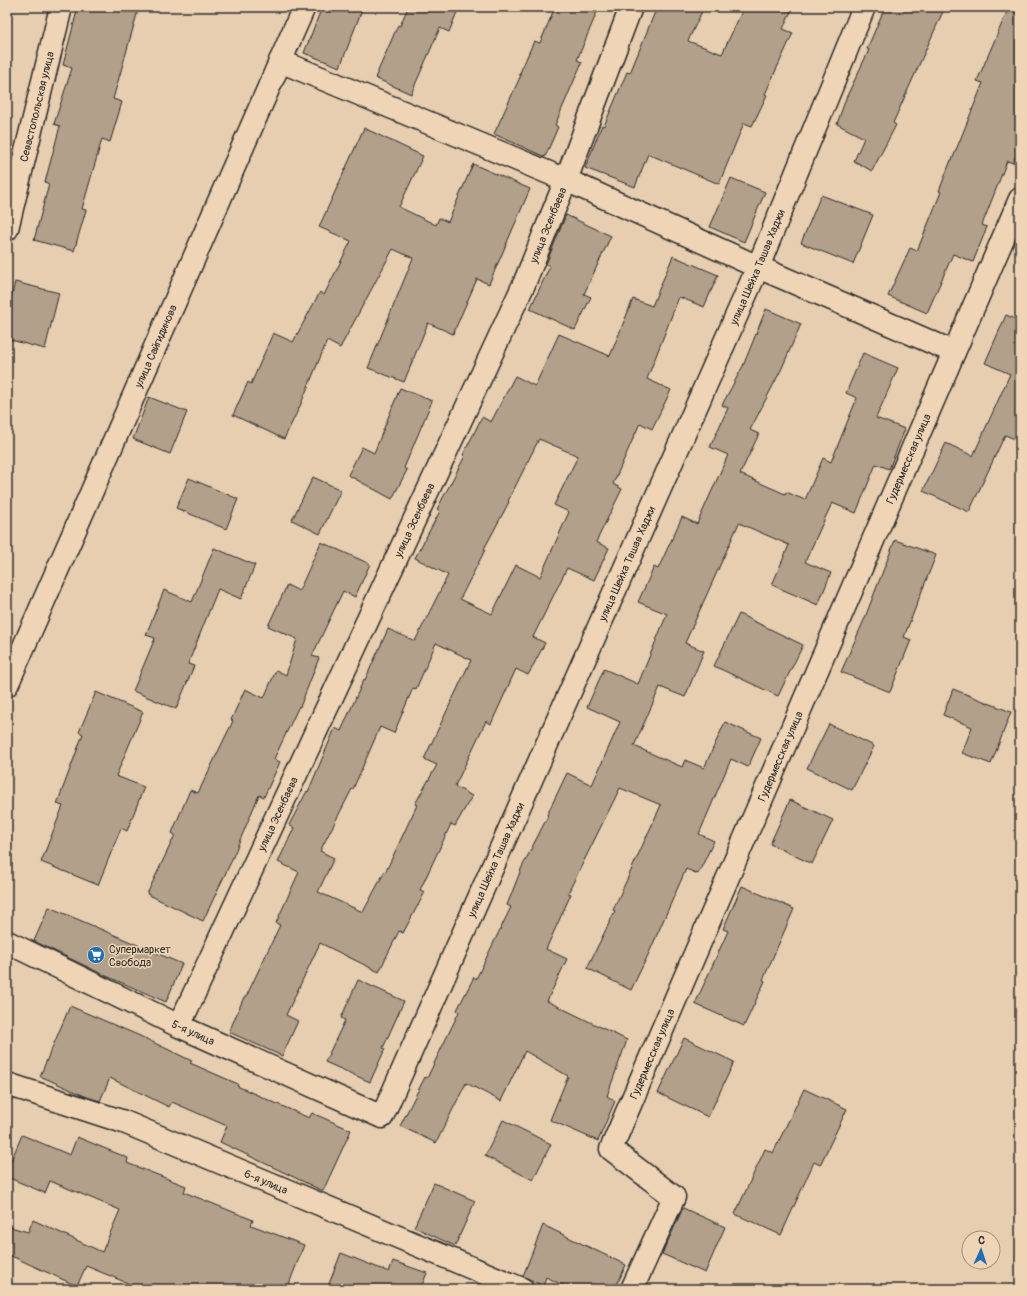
<svg xmlns="http://www.w3.org/2000/svg" width="1027" height="1296" font-family="Pangolin,sans-serif">
<style>
.building{fill:#b2a08b;stroke:#2b2b2b;fill-rule:evenodd}
.lines{fill:none;stroke-linecap:round;stroke-linejoin:round}
.street-casing{stroke:#2b2b2b;stroke-width:25}
.primary-casing{stroke:#2b2b2b;stroke-width:25}
.street{stroke:#efd5b6;stroke-width:22}
.primary{stroke:#efd5b6;stroke-width:22}
.labels{text-anchor:middle;dominant-baseline:central;stroke-width:3;stroke-linejoin:round;paint-order:stroke}
.street-label{font-size:11px;fill:#2b2b2b;stroke:#efd5b6}
.poi-label{font-size:11px;fill:#2b2b2b;stroke:#efd5b6;text-anchor:start}
</style>
<rect width="100%" height="100%" fill="#e7ceb0"/>
<filter id="ink" filterUnits="userSpaceOnUse"><feTurbulence type="fractalNoise" baseFrequency=".025" numOctaves="2"/><feDisplacementMap in="SourceGraphic" scale="8" xChannelSelector="R" yChannelSelector="G"/><feConvolveMatrix kernelMatrix="1 2 1 2 8 2 1 2 1" color-interpolation-filters="sRGB"/></filter>
<g filter="url(#ink)">
<path class="building" d="M 78,7 L 139,7 L 113,99 L 122,102 L 110,142 L 102,139 L 82,209 L 86,210 L 74,251 L 34,240 L 49,184 L 45,182 L 60,126 L 54,124 L 72,68 L 63,65 Z
M 322,7 L 363,7 L 340,67 L 304,53 Z
M 408,7 L 459,7 L 449,32 L 440,28 L 411,94 L 375,78 L 398,25 L 400,26 Z
M 555,7 L 599,7 L 577,60 L 582,62 L 555,125 L 558,127 L 545,157 L 494,134 L 521,75 L 519,75 L 534,41 L 540,43 Z
M 657,7 L 704,7 L 688,41 L 722,54 L 744,7 L 793,7 L 783,29 L 793,33 L 765,94 L 767,95 L 752,126 L 744,123 L 719,184 L 648,154 L 635,187 L 585,168 L 602,125 L 604,126 L 627,72 L 630,73 Z
M 885,7 L 945,7 L 893,123 L 896,125 L 872,171 L 854,161 L 864,138 L 837,124 L 846,98 L 869,50 L 867,49 Z
M 1009,7 L 1020,7 L 1020,145 L 1013,163 L 1007,161 L 982,225 L 987,227 L 973,262 L 953,254 L 927,313 L 888,296 L 910,248 L 917,251 L 941,192 L 939,191 L 951,160 L 952,160 L 983,83 L 977,81 Z
M 364,128 L 423,156 L 399,207 L 436,225 L 439,218 L 448,222 L 473,164 L 530,189 L 489,284 L 477,279 L 453,334 L 428,323 L 404,382 L 368,368 L 413,258 L 393,249 L 340,348 L 327,341 L 300,406 L 284,439 L 233,415 L 248,382 L 251,384 L 273,333 L 293,342 L 320,292 L 324,295 L 351,241 L 319,227 Z
M 731,178 L 765,192 L 744,242 L 710,227 Z
M 821,195 L 873,215 L 853,264 L 801,243 Z
M 566,215 L 611,236 L 584,294 L 591,297 L 575,330 L 530,309 L 550,266 L 546,264 Z
M 673,256 L 718,275 L 704,307 L 679,297 L 647,379 L 671,390 L 652,429 L 640,423 L 613,484 L 622,489 L 596,542 L 609,548 L 594,580 L 567,568 L 533,637 L 545,643 L 528,675 L 516,669 L 491,724 L 486,721 L 455,786 L 472,796 L 455,826 L 451,824 L 420,890 L 425,892 L 403,933 L 399,931 L 379,972 L 320,943 L 286,1015 L 298,1021 L 282,1056 L 229,1032 L 244,997 L 246,997 L 280,925 L 276,923 L 299,872 L 278,862 L 294,828 L 289,825 L 307,791 L 308,792 L 335,728 L 341,731 L 364,679 L 365,680 L 388,629 L 415,641 L 448,575 L 415,558 L 440,511 L 437,509 L 465,456 L 463,455 L 482,417 L 491,422 L 515,376 L 535,386 L 559,334 L 610,356 L 633,299 L 652,306 ZM 539,439 L 578,456 L 554,505 L 569,512 L 540,577 L 516,565 L 492,614 L 460,599 L 485,550 L 484,549 L 509,502 L 508,501 ZM 436,643 L 471,660 L 424,759 L 437,765 L 415,804 L 417,805 L 386,871 L 385,871 L 363,912 L 318,892 L 334,858 L 320,851 L 352,789 L 353,789 L 380,727 L 394,733 L 413,688 L 416,689 Z
M 15,282 L 59,293 L 45,349 L 7,339 L 7,315 Z
M 766,309 L 801,324 L 782,368 L 750,430 L 759,434 L 740,474 L 785,494 L 786,492 L 805,500 L 823,458 L 831,462 L 857,398 L 846,393 L 863,353 L 898,368 L 876,418 L 905,429 L 889,469 L 876,464 L 856,513 L 832,503 L 805,562 L 831,573 L 818,605 L 772,585 L 789,545 L 739,523 L 685,643 L 704,651 L 685,697 L 660,687 L 634,746 L 682,767 L 685,760 L 704,768 L 725,722 L 761,738 L 748,767 L 731,759 L 699,834 L 714,841 L 698,874 L 686,869 L 649,953 L 631,990 L 587,968 L 615,911 L 613,910 L 661,805 L 620,788 L 568,893 L 571,894 L 546,949 L 567,959 L 547,1001 L 627,1040 L 607,1096 L 615,1101 L 598,1141 L 550,1120 L 568,1076 L 525,1051 L 501,1101 L 466,1083 L 436,1143 L 400,1126 L 425,1077 L 427,1078 L 459,1012 L 457,1010 L 474,977 L 476,979 L 511,907 L 507,905 L 522,867 L 548,816 L 547,815 L 567,773 L 592,785 L 620,722 L 587,707 L 604,669 L 638,684 L 667,614 L 638,602 L 654,567 L 658,569 L 682,517 L 697,524 L 728,455 L 710,447 L 728,408 L 722,405 L 743,366 Z
M 1006,315 L 1020,321 L 1020,441 L 1005,435 L 969,512 L 923,491 L 946,443 L 973,456 L 1010,374 L 985,363 Z
M 400,388 L 432,401 L 404,468 L 407,470 L 392,499 L 348,475 L 362,447 L 374,453 Z
M 149,397 L 187,412 L 170,454 L 133,439 Z
M 313,477 L 341,490 L 320,534 L 292,520 Z
M 189,478 L 238,499 L 226,529 L 176,508 Z
M 895,540 L 936,555 L 904,637 L 911,640 L 890,692 L 841,672 L 864,620 Z
M 321,542 L 370,564 L 355,597 L 343,591 L 312,656 L 319,658 L 300,707 L 299,706 L 274,759 L 280,762 L 264,797 L 259,795 L 230,864 L 203,921 L 147,894 L 175,835 L 172,833 L 190,790 L 198,793 L 233,721 L 231,720 L 245,689 L 264,698 L 276,670 L 286,675 L 297,639 L 268,626 L 287,585 L 299,591 Z
M 214,548 L 255,565 L 241,599 L 218,589 L 188,664 L 194,666 L 176,709 L 133,691 L 155,638 L 146,635 L 164,590 L 192,602 Z
M 739,614 L 803,645 L 778,696 L 714,666 Z
M 953,689 L 1011,712 L 991,764 L 962,753 L 972,727 L 943,715 Z
M 96,692 L 143,712 L 116,776 L 144,787 L 127,831 L 121,828 L 98,885 L 41,862 L 63,806 L 57,804 L 83,734 L 79,732 Z
M 829,724 L 874,746 L 852,790 L 807,768 Z
M 790,800 L 833,820 L 812,864 L 770,844 Z
M 742,886 L 794,909 L 763,980 L 765,981 L 744,1026 L 695,1004 L 728,931 L 723,929 Z
M 49,907 L 182,964 L 166,1002 L 104,975 L 34,941 Z
M 358,980 L 404,1001 L 383,1048 L 385,1049 L 370,1082 L 325,1062 L 345,1020 L 341,1018 Z
M 70,1006 L 140,1036 L 192,1061 L 190,1063 L 238,1084 L 237,1086 L 309,1118 L 312,1113 L 351,1130 L 323,1191 L 220,1142 L 227,1126 L 172,1102 L 169,1107 L 110,1078 L 100,1101 L 87,1097 L 40,1076 Z
M 684,1038 L 734,1062 L 708,1117 L 658,1093 Z
M 804,1089 L 847,1109 L 820,1165 L 814,1162 L 781,1235 L 735,1214 L 765,1149 L 773,1153 Z
M 503,1120 L 551,1144 L 533,1180 L 485,1156 Z
M 22,1135 L 70,1155 L 77,1137 L 128,1158 L 127,1163 L 186,1186 L 184,1192 L 253,1220 L 251,1225 L 304,1245 L 287,1289 L 142,1289 L 86,1266 L 77,1286 L 7,1254 L 7,1226 L 28,1232 L 33,1220 L 102,1252 L 120,1210 L 50,1181 L 45,1193 L 7,1177 L 7,1170 Z
M 434,1183 L 475,1201 L 455,1246 L 414,1227 Z
M 683,1208 L 725,1227 L 705,1273 L 662,1254 Z
M 543,1225 L 626,1265 L 615,1289 L 571,1289 L 546,1277 L 543,1286 L 523,1276 Z
M 341,1253 L 389,1272 L 393,1261 L 427,1273 L 422,1285 L 429,1288 L 429,1289 L 327,1289 Z"/>
<g class="lines">
<defs>
<g id="street">
<path d="M 280,61 L 566,180 L 758,267 L 954,352"/>
<path id="s1" d="M 7,229 L 61,7"/>
<path id="s2" d="M 7,942 L 179,1026 L 382,1117 L 758,267 L 864,7"/>
<path id="s3" d="M 179,1026 L 524,284 L 566,180 L 631,7"/>
<path id="s4" d="M 7,1084 L 124,1122 L 522,1289"/>
<path id="s5" d="M 632,1289 L 674,1197 L 611,1149 L 1020,199"/>
</g>
<g id="primary">
<path id="s6" d="M 7,685 L 304,7"/>
</g>
</defs>
<use href="#street" class="street-casing"/>
<use href="#primary" class="primary-casing"/>
<use href="#street" class="street"/>
<use href="#primary" class="primary"/>
</g>
</g>
<defs>
<symbol id="supermarket-disc" viewBox="-11 -11 22 22"><circle r="9.5" fill="#1f6fb2" stroke="#efd5b6"/><path d="M-6-5.5h2.5l.6 2H6L4.5 2H-2.5L-4.4-4H-6ZM-1.5 3.2a1.3 1.3 0 1 0 .1 0ZM3 3.2a1.3 1.3 0 1 0 .1 0Z" fill="#fff"/></symbol>
</defs>
<g fill-rule="evenodd">
<use href="#supermarket-disc" x="86" y="945" width="20" height="20"/>
</g>
<g class="labels">
<g class="street-label">
<text stroke="none"><textPath href="#s1" startOffset="126">Севастопольская улица</textPath></text>
<text stroke="none"><textPath href="#s3" startOffset="882">улица Эсенбаева</textPath></text>
<text stroke="none"><textPath href="#s2" startOffset="1343">улица Шейха Ташав Хаджи</textPath></text>
<text stroke="none"><textPath href="#s6" startOffset="370">улица Сайгидинова</textPath></text>
<text stroke="none"><textPath href="#s5" startOffset="932">Гудермесская улица</textPath></text>
<text stroke="none"><textPath href="#s3" startOffset="558">улица Эсенбаева</textPath></text>
<text stroke="none"><textPath href="#s2" startOffset="1019">улица Шейха Ташав Хаджи</textPath></text>
<text stroke="none"><textPath href="#s5" startOffset="608">Гудермесская улица</textPath></text>
<text stroke="none"><textPath href="#s3" startOffset="234">улица Эсенбаева</textPath></text>
<text stroke="none"><textPath href="#s2" startOffset="695">улица Шейха Ташав Хаджи</textPath></text>
<text stroke="none"><textPath href="#s2" startOffset="207">5-я улица</textPath></text>
<text stroke="none"><textPath href="#s5" startOffset="284">Гудермесская улица</textPath></text>
<text stroke="none"><textPath href="#s4" startOffset="277">6-я улица</textPath></text>
</g>
<g class="poi-label">
<text x="109" y="949">Супермаркет<tspan x="109" dy="13">Свобода</tspan></text>
</g>
</g>
<rect width="1027" height="1296" fill="none" stroke="#efd5b6" stroke-width="24"/>
<rect x="12" y="12" width="1003" height="1272" fill="none" stroke="#2b2b2b" stroke-width="1.5" filter="url(#ink)"/>
<g transform="translate(981 1250) rotate(3)"><circle r="19" fill="#efd5b6" stroke="#a1917e"/>
<path d="M0-3L7 15L0 10L-7 15Z" fill="#1f6fb2"/>
<text y="-6" font-size="11" font-weight="bold" text-anchor="middle" fill="#2b2b2b">С</text>
</g>
</svg>
